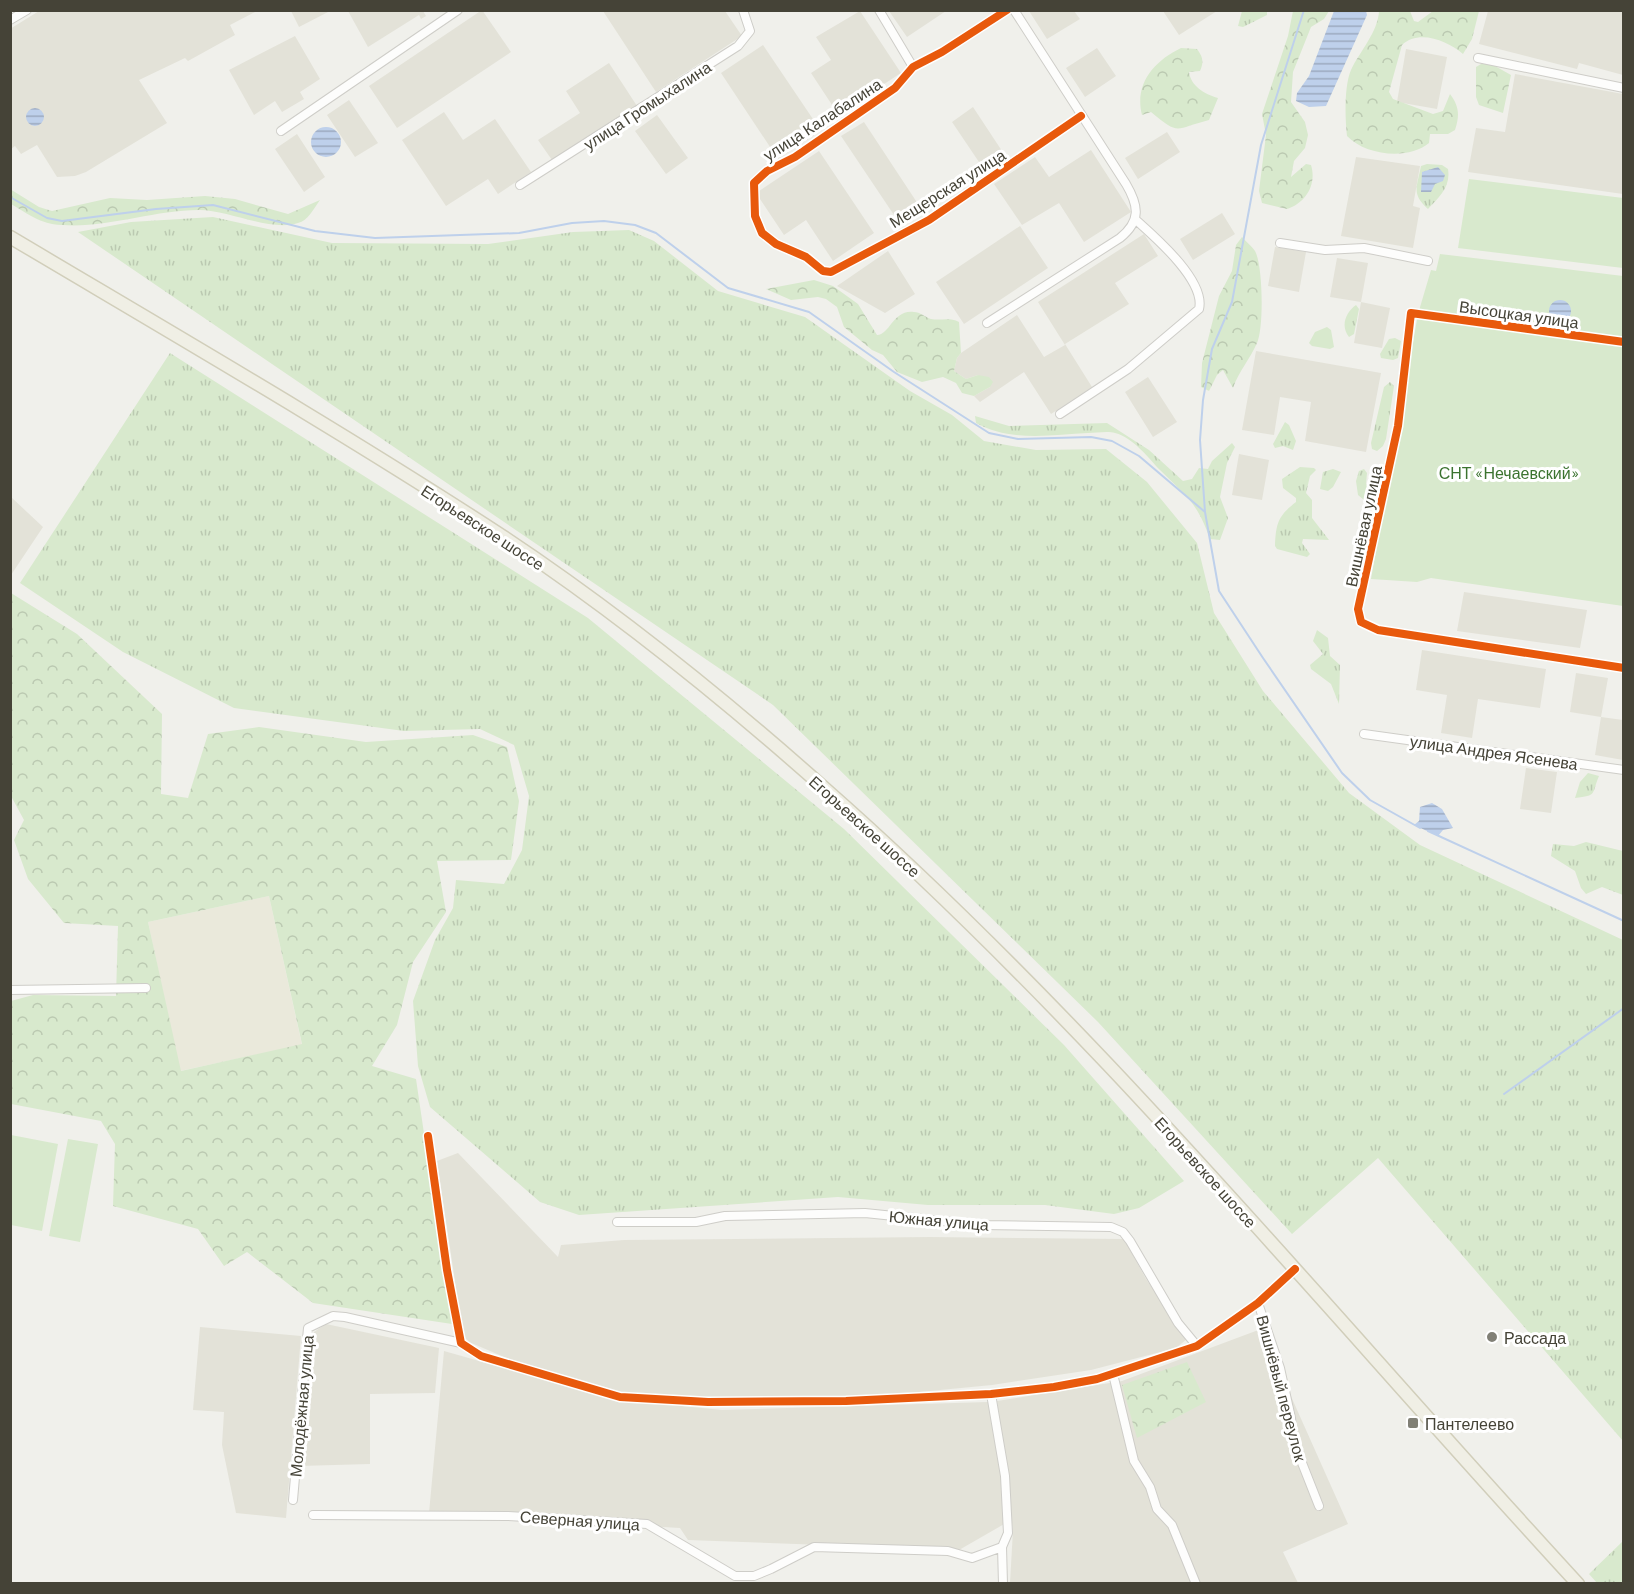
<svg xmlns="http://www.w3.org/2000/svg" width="1634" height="1594" font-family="Barlow,sans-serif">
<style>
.residential{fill:#e3e2d8}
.education{fill:#eae9db}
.grass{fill:url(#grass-tufts)}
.forest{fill:url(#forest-crowns);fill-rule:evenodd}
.garden{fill:#d8e9cd}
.water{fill:url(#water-rules)}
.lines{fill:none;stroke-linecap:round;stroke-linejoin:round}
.stream{stroke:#bed0eb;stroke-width:2}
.street-casing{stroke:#cecdc8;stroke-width:10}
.primary-casing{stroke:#d1ceba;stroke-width:15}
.street{stroke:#fdfdfc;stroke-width:8}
.primary{stroke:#f0efe5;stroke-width:12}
.cycleway-casing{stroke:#fff;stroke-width:11}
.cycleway{stroke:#e8590c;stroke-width:8}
.poi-dot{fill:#818076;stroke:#fff;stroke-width:2}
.labels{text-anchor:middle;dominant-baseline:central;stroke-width:6;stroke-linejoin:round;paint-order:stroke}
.street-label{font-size:16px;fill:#454337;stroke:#fff}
.park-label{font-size:16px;fill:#3b732f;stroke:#fff}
.poi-label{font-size:16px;fill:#454337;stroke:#fff;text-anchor:start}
</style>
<defs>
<pattern id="grass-tufts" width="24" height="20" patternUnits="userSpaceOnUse" patternTransform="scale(1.5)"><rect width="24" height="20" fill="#d8e9cd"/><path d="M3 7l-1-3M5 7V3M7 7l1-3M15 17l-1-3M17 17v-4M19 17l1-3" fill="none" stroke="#bbc9b1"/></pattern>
<pattern id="forest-crowns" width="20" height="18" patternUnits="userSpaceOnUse" patternTransform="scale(1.5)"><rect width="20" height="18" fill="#d8e9cd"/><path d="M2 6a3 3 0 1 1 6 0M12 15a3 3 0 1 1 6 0" fill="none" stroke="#bbc9b1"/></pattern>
<pattern id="water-rules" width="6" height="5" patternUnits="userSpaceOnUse" patternTransform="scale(1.5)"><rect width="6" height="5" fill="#bed0eb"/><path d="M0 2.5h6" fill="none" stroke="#9caabf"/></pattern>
</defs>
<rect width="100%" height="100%" fill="#f0f0eb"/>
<path class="residential" d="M 482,10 L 511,52 L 397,128 L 369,86 Z
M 39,11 L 257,11 L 230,25 L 235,35 L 188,61 L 185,58 L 139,80 L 167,123 L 86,172 L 75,176 L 57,177 L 37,145 L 21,154 L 15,146 L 11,149 L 10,29 Z
M 291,11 L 330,11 L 299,27 Z
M 348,11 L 423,11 L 426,16 L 421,19 L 419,15 L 368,47 Z
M 603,11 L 725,11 L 742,36 L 656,92 Z
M 860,11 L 901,73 L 838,114 L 811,73 L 831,60 L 816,37 Z
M 889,11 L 946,11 L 907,37 Z
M 1029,11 L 1074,11 L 1080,19 L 1047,39 Z
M 1163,11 L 1217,11 L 1179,35 Z
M 1488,11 L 1623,11 L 1623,75 L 1579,63 L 1577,69 L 1479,44 Z
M 295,36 L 320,79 L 300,92 L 304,99 L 282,112 L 275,101 L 254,115 L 229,70 Z
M 763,45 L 821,131 L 778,159 L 721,73 Z
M 1097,48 L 1116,76 L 1085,97 L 1066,68 Z
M 1406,49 L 1447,57 L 1437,109 L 1397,102 Z
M 609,63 L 637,106 L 552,160 L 538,140 L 580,113 L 566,91 Z
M 1515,74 L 1623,94 L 1623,194 L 1468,172 L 1476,128 L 1505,132 Z
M 349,100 L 378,143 L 355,157 L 327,115 Z
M 973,107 L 1002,151 L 981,165 L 952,122 Z
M 444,112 L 463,140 L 495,119 L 531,172 L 498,194 L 488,179 L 446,206 L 402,140 Z
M 657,115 L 688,158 L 666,174 L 635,131 Z
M 864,122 L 918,204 L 896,218 L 841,136 Z
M 1167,132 L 1180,152 L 1138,179 L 1125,158 Z
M 297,134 L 325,177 L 304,192 L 275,149 Z
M 1091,150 L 1131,212 L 1084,242 L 1059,203 L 1022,225 L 994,184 L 1035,157 L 1049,177 Z
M 819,151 L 874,233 L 833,261 L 806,220 L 784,235 L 756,193 Z
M 1356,157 L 1420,166 L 1413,206 L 1420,208 L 1413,248 L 1341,236 Z
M 1222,213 L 1235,234 L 1193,260 L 1180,239 Z
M 1020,226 L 1048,268 L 964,324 L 936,282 Z
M 1144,234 L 1158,256 L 1115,283 L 1129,304 L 1065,344 L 1092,387 L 1051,414 L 1024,372 L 980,402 L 974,396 L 990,387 L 978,375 L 966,379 L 954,371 L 957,358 L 961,353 L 1017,315 L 1044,357 L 1065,345 L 1038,302 Z
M 1275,247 L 1306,252 L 1299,292 L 1268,286 Z
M 888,251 L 915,294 L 885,313 L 837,286 Z
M 1337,258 L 1368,263 L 1361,302 L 1390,308 L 1382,348 L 1354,343 L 1361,302 L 1330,297 Z
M 1256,351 L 1381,373 L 1366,452 L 1305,441 L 1311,402 L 1280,397 L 1274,435 L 1242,430 Z
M 1148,377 L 1177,422 L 1153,437 L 1125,392 Z
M 1239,454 L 1269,460 L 1262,500 L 1232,495 Z
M 11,497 L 43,527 L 11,575 Z
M 1464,592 L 1587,610 L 1580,648 L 1457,631 Z
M 1422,650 L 1546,669 L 1540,708 L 1478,699 L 1472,738 L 1441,733 L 1447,695 L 1416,690 Z
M 1576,673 L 1608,678 L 1601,717 L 1623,720 L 1623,760 L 1595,755 L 1601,717 L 1570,712 Z
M 1526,768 L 1557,772 L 1551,813 L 1520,809 Z
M 458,1153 L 558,1257 L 561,1245 L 624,1240 L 930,1237 L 1124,1239 L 1146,1279 L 1187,1339 L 1176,1348 L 1091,1370 L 992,1385 L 868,1397 L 702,1398 L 625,1394 L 597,1387 L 535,1370 L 469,1342 L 463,1335 L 437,1161 Z
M 326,1324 L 439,1348 L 435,1393 L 370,1394 L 370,1464 L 299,1466 L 311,1334 Z
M 200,1327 L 301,1336 L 286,1518 L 236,1513 L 222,1445 L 224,1412 L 193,1410 Z
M 1261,1329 L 1348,1524 L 1283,1552 L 1298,1583 L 1010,1583 L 1013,1530 L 997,1401 L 1122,1381 Z
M 444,1351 L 612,1399 L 722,1410 L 988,1402 L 1003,1477 L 1006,1523 L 959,1550 L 688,1540 L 680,1528 L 429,1513 Z"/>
<path class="education" d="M 269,896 L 302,1045 L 180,1071 L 148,922 Z"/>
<path class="grass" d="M 1242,11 L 1267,11 L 1267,15 L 1243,27 L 1238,26 Z
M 1427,164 L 1442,165 L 1448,169 C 1451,187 1439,197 1428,209 C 1411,194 1417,187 1421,166 Z
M 213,217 L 332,243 L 488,244 L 573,232 L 629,230 L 654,241 L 718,291 L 805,317 L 910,391 L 952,415 L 984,441 L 1036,450 L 1106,449 L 1147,482 L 1197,543 L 1214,613 L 1263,691 L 1349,793 L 1420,845 L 1623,940 L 1623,1441 L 1378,1158 L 1292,1234 L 1098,1022 L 773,705 L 78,232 L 131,222 Z
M 1356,305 L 1359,309 L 1354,334 L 1349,337 C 1340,326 1346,312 1356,305 Z
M 1327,327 L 1331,330 L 1334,347 L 1330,349 L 1312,346 L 1309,343 L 1315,332 Z
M 1395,338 L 1401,341 L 1398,358 L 1393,360 L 1381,358 L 1380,354 L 1389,339 Z
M 170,353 L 588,618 L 844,829 L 1064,1045 L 1184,1181 L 1139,1208 L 1114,1214 L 1045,1205 L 928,1205 L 838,1197 L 579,1215 L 540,1202 L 430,1107 L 418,1066 L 413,1001 L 435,940 L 453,908 L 456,880 L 504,884 L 522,850 L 529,796 L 514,745 L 480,729 L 404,731 L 234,708 L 123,652 L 20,583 Z
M 1390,382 L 1394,386 L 1386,439 L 1383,446 L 1377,451 L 1372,449 L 1371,443 L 1384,387 Z
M 975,416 L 1009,426 L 1107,423 L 1149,450 L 1183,481 L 1192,479 L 1199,468 L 1208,469 L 1212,461 L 1232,443 L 1235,447 L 1227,463 L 1220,497 L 1228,518 L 1220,540 L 1210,539 C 1197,502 1186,496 1160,470 C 1148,458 1134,438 1115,433 C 1108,431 1096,433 1088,433 C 1051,435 1010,442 976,423 Z
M 1285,422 L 1289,425 L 1296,441 L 1293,450 L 1283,446 L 1275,448 L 1273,444 Z
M 1300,467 L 1314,468 L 1316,470 L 1310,476 L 1306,493 L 1312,500 L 1312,518 L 1329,540 L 1303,539 L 1302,543 L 1310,554 L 1307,557 L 1277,549 L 1275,546 C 1276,523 1278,516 1296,502 L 1296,498 L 1283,488 L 1282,479 Z
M 1333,469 L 1341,472 L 1333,487 L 1328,491 L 1320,489 L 1323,472 Z
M 1364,469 L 1367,473 L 1366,484 L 1372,487 L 1375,494 L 1364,500 L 1358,495 L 1356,481 L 1359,471 Z
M 1317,630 L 1328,638 L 1330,656 L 1340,665 L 1339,704 L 1331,684 L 1311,669 L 1310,665 L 1323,654 L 1313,641 Z
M 1588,773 L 1599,776 C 1591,795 1598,795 1575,798 L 1580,782 Z
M 1586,842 L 1623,851 L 1623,895 L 1602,887 L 1586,894 L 1581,888 L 1575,871 L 1551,856 L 1553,844 L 1574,846 Z
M 1623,1541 L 1623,1583 L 1597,1583 L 1589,1574 Z"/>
<path class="forest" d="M 1293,11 L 1329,11 L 1324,19 L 1311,27 L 1293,72 L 1291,102 L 1305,122 L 1308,135 L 1305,148 L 1294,161 L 1291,177 L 1306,164 L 1311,165 C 1317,184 1306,203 1287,209 L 1262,203 L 1259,191 L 1266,135 L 1262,114 L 1288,36 Z
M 1379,11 L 1410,11 L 1414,21 L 1418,22 L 1433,11 L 1479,11 L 1472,39 L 1463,54 C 1448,41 1419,29 1402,45 L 1389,92 L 1393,99 L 1433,114 L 1443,111 L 1450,94 C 1459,106 1460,115 1455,130 L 1448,134 L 1430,134 L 1429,143 C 1409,160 1366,156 1347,136 C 1345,119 1344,86 1351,70 C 1360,51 1378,32 1379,11 Z
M 1181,48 L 1197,49 C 1203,57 1204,62 1200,71 L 1189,72 C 1191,86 1204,94 1218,98 L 1209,120 C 1174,129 1180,136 1151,112 L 1142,115 C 1134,84 1154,61 1181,48 Z
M 1486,61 L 1511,75 L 1503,113 L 1479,105 L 1476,97 L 1476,67 Z
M 10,189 L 39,207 L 52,211 L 110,198 L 147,200 L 205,196 L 235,199 L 288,214 L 320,200 C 314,208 308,221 298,223 C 270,232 229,210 199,210 C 150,210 101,231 52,224 C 39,222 23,211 11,204 Z
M 1242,237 C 1246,242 1252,246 1255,251 C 1263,265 1264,328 1257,343 C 1250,359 1239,371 1233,388 L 1223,370 L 1217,375 L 1209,391 L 1201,387 L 1202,363 L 1219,296 L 1232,271 L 1236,245 Z
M 814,280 L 833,286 L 858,304 L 877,335 C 890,335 893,309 914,312 C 920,312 925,317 931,319 C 941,321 949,317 959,322 L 961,353 L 957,358 L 954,371 L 966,379 L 978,375 L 989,377 L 993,382 L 990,387 L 974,396 L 962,393 L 956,383 L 943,377 L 922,382 L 897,372 L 883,355 L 872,350 L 844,327 L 837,307 L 826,299 L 818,297 L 791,300 L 766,289 Z
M 11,593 L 77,634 L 162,714 L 161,794 L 188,798 L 208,734 L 259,727 L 366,742 L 473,735 L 507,747 L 519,801 L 511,860 L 437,861 L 446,912 L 413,962 L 397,1025 L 372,1066 L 416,1079 L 452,1324 L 313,1303 L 247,1252 L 224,1266 L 198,1229 L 113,1206 L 115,1144 L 101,1121 L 11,1104 L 11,1001 L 33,995 L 116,996 L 118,926 L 64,923 L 28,879 L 14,840 L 24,820 L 11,796 ZM 269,896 L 302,1044 L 181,1071 L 148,922 Z
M 1187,1362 L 1206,1402 L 1137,1438 L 1122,1385 Z"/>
<path class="garden" d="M 1469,179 L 1623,198 L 1623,268 L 1458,248 Z
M 1440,254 L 1623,276 L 1623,606 L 1431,578 L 1417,582 L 1371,579 L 1418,314 L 1431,270 L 1436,271 Z
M 11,1135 L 58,1144 L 42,1231 L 11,1225 Z
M 68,1139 L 98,1144 L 80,1242 L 49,1236 Z"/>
<path class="water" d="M 1334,11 L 1366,11 L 1367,15 L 1326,106 L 1309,107 L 1296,101 L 1297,93 L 1309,76 Z
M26 117a9 9 0 1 1 18 0a9 9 0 1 1-18 0Z
M311 142a15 15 0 1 1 30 0a15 15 0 1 1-30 0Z
M 1438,167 L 1445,175 L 1443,181 L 1435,184 L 1431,192 L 1421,192 L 1422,172 Z
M1549 311a11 11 0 1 1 22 0a11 11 0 1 1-22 0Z
M 1432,803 L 1442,809 L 1453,828 L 1443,830 L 1438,836 L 1414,825 L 1419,821 L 1420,807 Z"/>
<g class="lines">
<path class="stream" d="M 1304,10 L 1261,145 L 1232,302 L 1212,349 L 1203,400 L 1200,440 L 1205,512 L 1219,591 L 1263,658 L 1342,773 L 1370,800 L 1420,828
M 10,197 L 47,218 L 62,221 L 156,209 L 213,205 L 315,231 L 375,238 L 519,233 L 572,223 L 604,221 L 635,225 L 656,233 L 728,288 L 809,312 L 894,372 L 989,433 L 1018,439 L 1091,437 L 1112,441 L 1139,456 L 1205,512
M 1428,831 L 1624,921
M 1504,1094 L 1624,1008"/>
<defs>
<path id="street" d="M 879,10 L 913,67
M 1007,10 L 942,52 L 913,67 L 895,88 L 795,157 L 767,171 L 754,183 L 755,216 L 762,233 L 776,244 L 806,257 L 823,271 L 831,272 L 929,220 L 1081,116
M 10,20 L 27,10
M 1478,58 L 1624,88
M 281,131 L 458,10
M 520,185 L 738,46 L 750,31 L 743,10
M 1280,243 L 1325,250 L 1364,248 L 1428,261
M 987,323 L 1120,238 C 1141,221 1139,206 1126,184 L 1014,10
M 1624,342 L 1411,313 L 1398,426 L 1358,609 L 1361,622 L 1378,630 L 1624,668
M 1060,414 L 1128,369 L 1199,309 C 1206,281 1155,237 1136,220
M 1364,734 L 1624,770
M 10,990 L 146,988
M 428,1136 L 447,1270 L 461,1343 L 481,1356 L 620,1397 L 708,1402 L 846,1401 L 991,1394 L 1054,1387 L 1097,1379 L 1197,1346 L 1258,1303 L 1295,1269
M 617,1222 L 696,1222 L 725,1216 L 865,1213 L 981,1225 L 1111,1227 L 1123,1232 L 1130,1241 L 1178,1323 L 1197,1346
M 1258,1303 L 1280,1368 L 1291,1418 L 1293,1440 L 1319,1506
M 1113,1374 L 1134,1461 L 1150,1487 L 1157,1509 L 1172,1525 L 1196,1584
M 991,1394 L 1005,1476 L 1008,1533 L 1002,1547 L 1003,1584
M 293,1500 L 308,1328 L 333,1316 L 345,1317 L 461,1343
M 313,1515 L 508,1516 L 647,1524 L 735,1576 L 754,1576 L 771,1569 L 814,1547 L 948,1551 L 972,1558 L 1002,1547"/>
<path id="primary" d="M 10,237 C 175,335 341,431 502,536 C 612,609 724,699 823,787 C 1098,1029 1330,1315 1578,1584"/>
</defs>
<use href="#street" class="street-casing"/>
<use href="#primary" class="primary-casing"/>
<use href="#street" class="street"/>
<use href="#primary" class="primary"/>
<defs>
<path id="cycleway" d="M 1007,10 L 942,52 L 913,67 L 895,88 L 795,157 L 767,171 L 754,183 L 755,216 L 762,233 L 776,244 L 806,257 L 823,271 L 831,272 L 929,220 L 1081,116
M 1624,342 L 1411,313 L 1398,426 L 1358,609 L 1361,622 L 1378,630 L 1624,668
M 428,1136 L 447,1270 L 461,1343 L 481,1356 L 620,1397 L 708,1402 L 846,1401 L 991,1394 L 1054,1387 L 1097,1379 L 1197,1346 L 1258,1303 L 1295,1269"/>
</defs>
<use href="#cycleway" class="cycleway-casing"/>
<use href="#cycleway" class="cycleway"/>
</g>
<g class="poi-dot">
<circle cx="1492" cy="1337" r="6"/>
<rect x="1407" y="1417" width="12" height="12" rx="3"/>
</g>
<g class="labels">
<g class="street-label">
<text transform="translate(647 105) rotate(-33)">улица Громыхалина</text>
<text transform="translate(822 119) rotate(-33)">улица Калабалина</text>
<text transform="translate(947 188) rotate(-32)">Мещерская улица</text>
<text transform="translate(1519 314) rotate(8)">Высоцкая улица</text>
<text transform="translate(1363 526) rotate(-78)">Вишнёвая улица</text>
<text transform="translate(483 527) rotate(33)">Егорьевское шоссе</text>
<text transform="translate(1494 752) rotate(8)">улица Андрея Ясенева</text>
<text transform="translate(865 826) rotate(42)">Егорьевское шоссе</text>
<text transform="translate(1206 1172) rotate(48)">Егорьевское шоссе</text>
<text transform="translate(939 1220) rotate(5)">Южная улица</text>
<text transform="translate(1282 1388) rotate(75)">Вишнёвый переулок</text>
<text transform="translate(301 1406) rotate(-85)">Молодёжная улица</text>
<text transform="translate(580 1520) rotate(4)">Северная улица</text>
</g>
<g class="park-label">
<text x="1509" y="472">СНТ «Нечаевский»</text>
</g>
<g class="poi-label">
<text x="1504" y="1337">Рассада</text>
<text x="1425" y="1423">Пантелеево</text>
</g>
</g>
<rect width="1634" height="1594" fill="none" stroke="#454337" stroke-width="24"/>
</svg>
